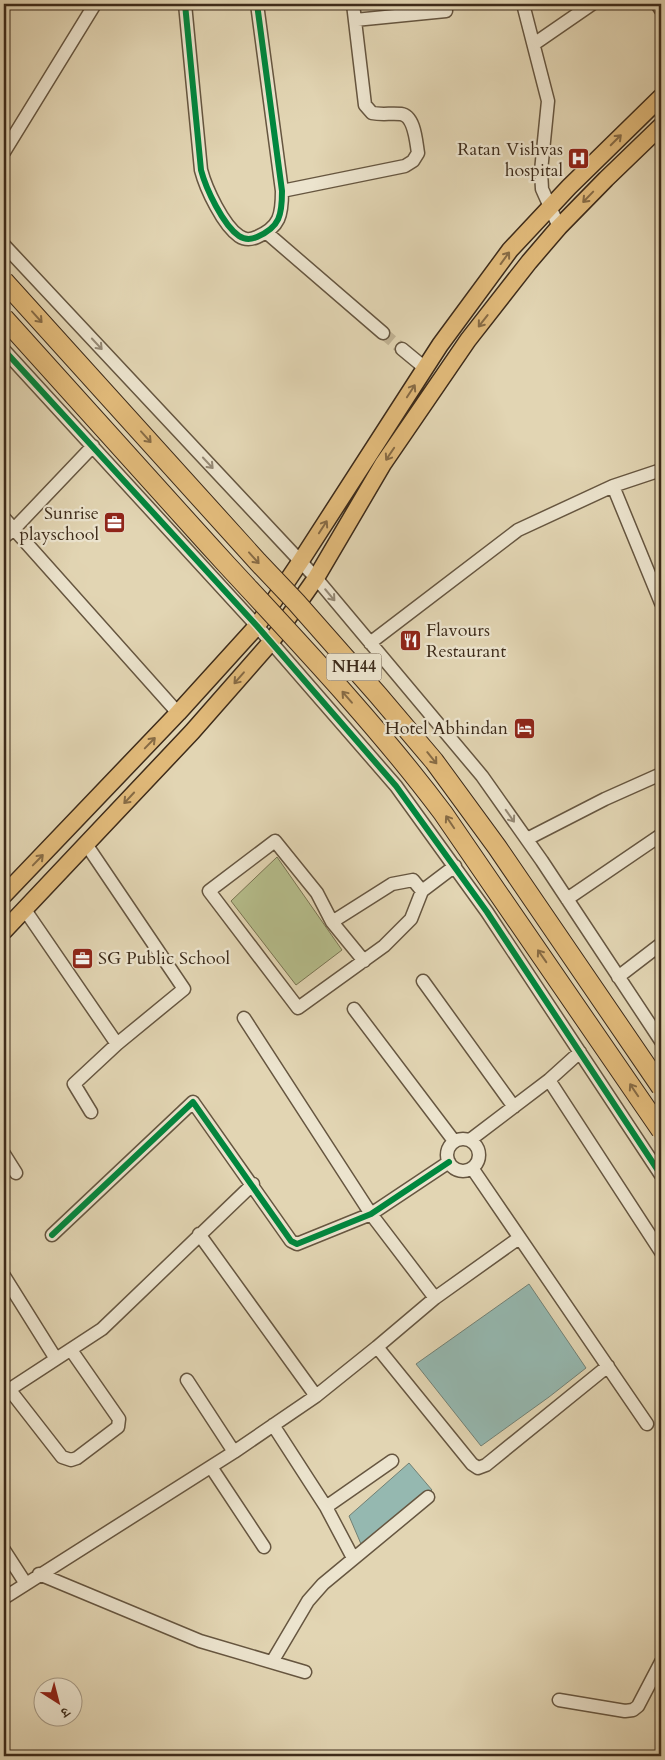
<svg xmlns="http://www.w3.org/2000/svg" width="665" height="1760" font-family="Cardo,'Noto Serif Devanagari',serif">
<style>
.green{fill:#b5bd8b;stroke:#797452}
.water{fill:#95b8b0;stroke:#728074}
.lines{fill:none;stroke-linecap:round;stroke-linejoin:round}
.minor-tunnel{stroke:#c1b394;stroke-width:12;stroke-dasharray:12 6;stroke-linecap:butt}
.minor-casing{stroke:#665640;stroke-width:15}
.major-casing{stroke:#3d2b1a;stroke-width:19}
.minor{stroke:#ece4ce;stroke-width:12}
.major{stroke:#e1ba7a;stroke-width:16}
.highway-bridge-casing{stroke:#3d2b1a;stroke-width:21;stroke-linecap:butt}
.highway-bridge{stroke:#e1ba7a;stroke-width:19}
.cycleway-casing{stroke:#ece4ce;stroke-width:9}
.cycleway{stroke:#00873e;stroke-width:6}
.oneway{stroke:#876b45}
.oneway2{stroke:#948874}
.labels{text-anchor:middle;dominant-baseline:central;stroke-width:4.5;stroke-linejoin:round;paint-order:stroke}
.shield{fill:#ece4ce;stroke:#726250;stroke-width:1}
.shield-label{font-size:16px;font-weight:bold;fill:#3d2b1a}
.poi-label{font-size:18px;fill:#3d2b1a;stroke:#ece4ce;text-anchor:end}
</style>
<rect width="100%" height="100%" fill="#e2d5b3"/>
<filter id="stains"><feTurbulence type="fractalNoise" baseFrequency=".004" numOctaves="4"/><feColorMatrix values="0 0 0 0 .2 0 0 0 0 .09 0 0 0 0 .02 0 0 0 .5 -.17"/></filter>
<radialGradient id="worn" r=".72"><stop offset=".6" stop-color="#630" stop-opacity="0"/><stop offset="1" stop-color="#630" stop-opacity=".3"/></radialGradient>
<path class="green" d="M 277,857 L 342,950 L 296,985 L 231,901 Z"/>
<path class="water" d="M 529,1284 L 586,1368 L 549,1397 L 481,1446 L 416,1364 Z
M 409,1463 L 432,1490 L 410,1509 L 361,1544 L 349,1516 Z"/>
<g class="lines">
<path class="minor-tunnel" d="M 383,333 L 402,349"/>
<defs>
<path id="minor" d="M 185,4 L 201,170 C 206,189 223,225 239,236 C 245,240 250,240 257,237 C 280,227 282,215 282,191 L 257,4
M 523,4 L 548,101 L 541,171 L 542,189 L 559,227
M 657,4 L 661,10
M 355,20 L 446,11
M 534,44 L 592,4
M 4,152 L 95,4
M 282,191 L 405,166 L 413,161 L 418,153 C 416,142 415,116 401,114 C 391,113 382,115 372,113 L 365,105 L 353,4
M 267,233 L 383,333
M 4,245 L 316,578 L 482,776 L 542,861 L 661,1041
M 402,349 L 425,368
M 4,350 L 257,626 L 396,786 L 487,912 L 661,1175
M 613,486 L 661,470
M 4,518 L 178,713
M 4,537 L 13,530 L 93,446
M 370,643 L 518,530 L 613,486 L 661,603
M 527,839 L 605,799 L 661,774
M 567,899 L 661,835
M 25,910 L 117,1044 L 184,989 L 86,844
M 332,922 L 392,884 L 413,880 L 422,891
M 364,961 L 332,922 L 317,893 L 275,841 L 209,891 L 298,1008 L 384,946 L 411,919 L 422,891 L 455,866
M 618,977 L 661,944
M 423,981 L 514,1107
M 354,1009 L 454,1141
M 244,1018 L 371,1214 L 435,1298
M 549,1080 L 661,1252
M 91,1112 L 74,1084 L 117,1044
M447 1155a16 16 0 1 1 32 0a16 16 0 1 1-32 0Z
M 470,1140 L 549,1080 L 580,1052
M 4,1154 L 16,1173
M 472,1168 L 647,1424
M 199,1234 L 316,1396
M 52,1235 L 193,1102 L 291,1241 L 297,1244 L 371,1214 L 449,1162
M 519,1238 L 435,1298 L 377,1347 L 472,1464 L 478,1468 L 486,1465 L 608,1366
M 4,1276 L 56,1359
M 187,1380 L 234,1452
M 9,1389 L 62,1457 L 71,1460 L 77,1458 L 118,1427 L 119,1419 L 71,1350
M 4,1393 L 102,1329 L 253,1184
M 273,1425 L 326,1507 L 353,1558
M 211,1467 L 264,1547
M 326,1507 L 392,1461
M 4,1550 L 26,1584
M 39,1574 L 200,1641 L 305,1672
M 4,1598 L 234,1452 L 316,1396 L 377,1347
M 272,1662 L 308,1601 L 323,1584 L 428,1497
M 559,1700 L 625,1711 L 633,1710 L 638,1706 L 661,1662"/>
<path id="major" d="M 4,895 L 178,713 L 257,626 L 300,562 L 440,345 L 510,250 L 569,187 L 661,97
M 4,931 L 192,732 L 271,642 L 316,578 L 383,464 L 468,340 L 529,262 L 559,227 L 606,179 L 661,126"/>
</defs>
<use href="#minor" class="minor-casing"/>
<use href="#major" class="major-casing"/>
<use href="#minor" class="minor"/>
<use href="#major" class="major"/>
<defs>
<path id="highway-bridge" d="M 4,281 L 258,562 L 296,602 L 378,695 L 434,761 L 497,847 L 661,1087
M 4,318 C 78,400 152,483 227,565 C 301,645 377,725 443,813 L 661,1130"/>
</defs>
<use href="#highway-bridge" class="highway-bridge-casing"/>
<use href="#highway-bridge" class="highway-bridge"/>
<defs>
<path id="cycleway" d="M 185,4 L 201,170 C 206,189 223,225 239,236 C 245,240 250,240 257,237 C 280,227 282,215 282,191 L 257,4
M 4,350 L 257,626 L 396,786 L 487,912 L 661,1175
M 52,1235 L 193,1102 L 291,1241 L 297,1244 L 371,1214 L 449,1162"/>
</defs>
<use href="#cycleway" class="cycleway-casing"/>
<use href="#cycleway" class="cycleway"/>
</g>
<defs><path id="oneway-shaft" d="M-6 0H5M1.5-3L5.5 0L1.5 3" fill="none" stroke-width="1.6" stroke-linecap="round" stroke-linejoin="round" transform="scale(1.25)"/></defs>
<g class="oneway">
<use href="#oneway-shaft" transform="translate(616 140) rotate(-45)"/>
<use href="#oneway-shaft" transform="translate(588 197) rotate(134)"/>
<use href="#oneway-shaft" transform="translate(505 258) rotate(-54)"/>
<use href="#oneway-shaft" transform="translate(37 317) rotate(48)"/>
<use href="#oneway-shaft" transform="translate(483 321) rotate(128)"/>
<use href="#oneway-shaft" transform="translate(411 391) rotate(-57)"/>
<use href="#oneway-shaft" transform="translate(146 437) rotate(48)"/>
<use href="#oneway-shaft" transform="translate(390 454) rotate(124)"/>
<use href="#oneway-shaft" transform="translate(323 527) rotate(-57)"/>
<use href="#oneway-shaft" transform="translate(254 558) rotate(48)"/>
<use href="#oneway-shaft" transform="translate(239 678) rotate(131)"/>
<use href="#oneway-shaft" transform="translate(347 697) rotate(-131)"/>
<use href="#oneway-shaft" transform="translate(150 743) rotate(-46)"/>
<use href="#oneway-shaft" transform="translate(432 758) rotate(51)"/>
<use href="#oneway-shaft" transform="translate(129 798) rotate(133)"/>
<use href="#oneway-shaft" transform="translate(450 822) rotate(-124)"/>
<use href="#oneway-shaft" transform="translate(38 860) rotate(-46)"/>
<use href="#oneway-shaft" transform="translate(542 956) rotate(-125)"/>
<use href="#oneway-shaft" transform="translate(634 1090) rotate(-124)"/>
</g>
<g class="oneway2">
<use href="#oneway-shaft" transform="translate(97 344) rotate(47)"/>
<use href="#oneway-shaft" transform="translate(208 463) rotate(47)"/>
<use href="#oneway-shaft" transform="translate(330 595) rotate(50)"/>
<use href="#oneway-shaft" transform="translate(510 816) rotate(55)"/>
</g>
<defs>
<symbol id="hospital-square" viewBox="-11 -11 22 22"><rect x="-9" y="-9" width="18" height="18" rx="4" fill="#8f2418" stroke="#ece4ce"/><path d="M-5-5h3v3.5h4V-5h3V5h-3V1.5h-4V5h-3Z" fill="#fff"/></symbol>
<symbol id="office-square" viewBox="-11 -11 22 22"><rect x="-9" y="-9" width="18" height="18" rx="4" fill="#8f2418" stroke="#ece4ce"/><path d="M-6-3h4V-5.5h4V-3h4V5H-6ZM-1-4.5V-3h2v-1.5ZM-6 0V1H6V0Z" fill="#fff"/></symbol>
<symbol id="restaurant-square" viewBox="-11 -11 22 22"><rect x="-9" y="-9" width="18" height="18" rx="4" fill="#8f2418" stroke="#ece4ce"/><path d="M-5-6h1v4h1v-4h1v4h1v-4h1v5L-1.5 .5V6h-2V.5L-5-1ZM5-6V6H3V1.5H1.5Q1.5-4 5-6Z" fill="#fff"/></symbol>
<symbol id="hotel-square" viewBox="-11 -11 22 22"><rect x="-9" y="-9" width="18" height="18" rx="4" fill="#8f2418" stroke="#ece4ce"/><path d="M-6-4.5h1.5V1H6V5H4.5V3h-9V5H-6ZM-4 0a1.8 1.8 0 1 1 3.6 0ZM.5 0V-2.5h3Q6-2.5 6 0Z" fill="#fff"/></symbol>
</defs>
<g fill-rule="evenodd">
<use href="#hospital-square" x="566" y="146" width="25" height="25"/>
<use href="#office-square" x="102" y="510" width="25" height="25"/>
<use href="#restaurant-square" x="398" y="628" width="25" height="25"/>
<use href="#hotel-square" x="512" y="716" width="25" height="25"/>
<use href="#office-square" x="70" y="946" width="25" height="25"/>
</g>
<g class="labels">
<rect class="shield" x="326.5" y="653.5" width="55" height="27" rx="4"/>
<g class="shield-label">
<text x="354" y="667">NH44</text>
</g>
<g class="poi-label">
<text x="563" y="149">Ratan Vishvas<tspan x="563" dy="21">hospital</tspan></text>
<text x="99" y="513">Sunrise<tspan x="99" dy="21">playschool</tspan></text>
<text x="426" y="630" text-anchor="start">Flavours<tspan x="426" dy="21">Restaurant</tspan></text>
<text x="508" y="728">Hotel Abhindan</text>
<text x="98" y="958" text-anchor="start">SG Public School</text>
</g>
</g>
<rect width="665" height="1760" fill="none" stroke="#e2d5b3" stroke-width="20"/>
<rect x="5" y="5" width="655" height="1750" fill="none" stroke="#3d2b1a" stroke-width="2.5"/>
<rect x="10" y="10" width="645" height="1740" fill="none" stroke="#3d2b1a"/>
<g transform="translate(58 1702) rotate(144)"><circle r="24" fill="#ece4ce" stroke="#a69a86"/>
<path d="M0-4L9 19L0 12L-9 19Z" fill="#8f2418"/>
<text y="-8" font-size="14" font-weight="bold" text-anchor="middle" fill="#3d2b1a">उ</text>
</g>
<rect width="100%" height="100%" filter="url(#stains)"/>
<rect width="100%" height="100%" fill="url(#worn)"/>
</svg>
